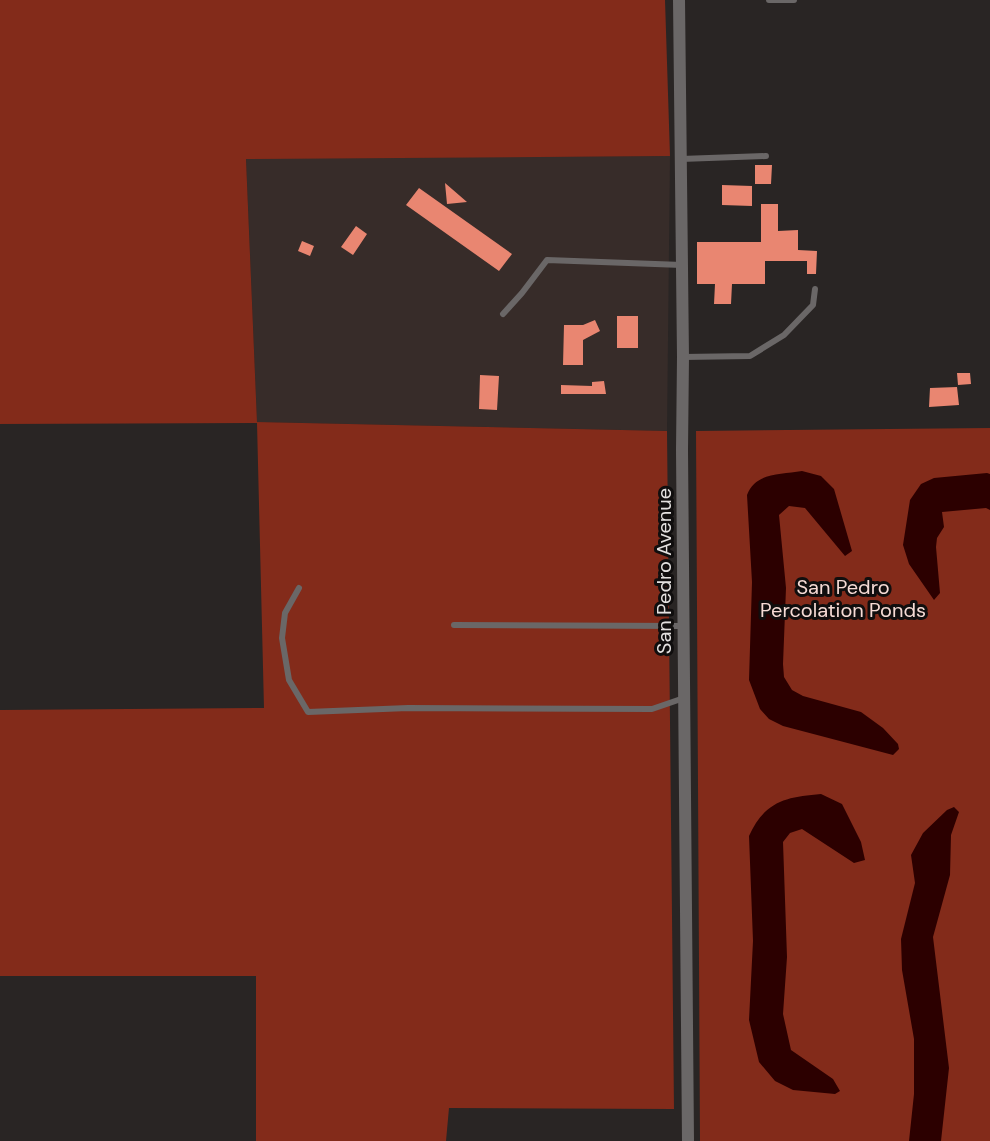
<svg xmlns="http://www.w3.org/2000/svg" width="990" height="1141" font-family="'DM Sans',sans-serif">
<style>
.built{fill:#372c29}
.green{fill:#832b1a}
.water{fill:#2c0000}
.building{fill:#e98671}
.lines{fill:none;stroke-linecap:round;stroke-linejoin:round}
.service{stroke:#6a6767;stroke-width:6}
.minor{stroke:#6a6767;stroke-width:12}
.labels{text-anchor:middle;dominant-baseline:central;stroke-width:6;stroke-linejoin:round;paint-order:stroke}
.street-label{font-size:20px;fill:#e4e1e0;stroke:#100e0e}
.park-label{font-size:20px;fill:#f6dbd5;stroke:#100e0e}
</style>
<rect width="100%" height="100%" fill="#292524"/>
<path class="built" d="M 670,156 L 667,431 L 257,422 L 246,158 Z"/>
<path class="green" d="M 0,0 L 665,0 L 670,156 L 246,159 L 257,422 L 667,431 L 674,1109 L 449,1108 L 446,1141 L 256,1141 L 256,976 L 0,976 L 0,710 L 264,708 L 257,423 L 0,424 Z
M 990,428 L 990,1141 L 700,1141 L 696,431 Z"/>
<path class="water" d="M 802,471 L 821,476 L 834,489 L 852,551 L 845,556 L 805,508 L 789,506 L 779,515 L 786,588 L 783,664 L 784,677 L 792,690 L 803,696 L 861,712 L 883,728 L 898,744 L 899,749 L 893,755 L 783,726 L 769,719 L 760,709 L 749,680 L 752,582 L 747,495 C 756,472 780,475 802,471 Z
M 987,473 L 990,474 L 990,510 L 986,508 L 942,512 L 944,527 L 937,538 L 936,547 L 940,593 L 934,600 L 909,564 L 903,545 L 910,500 L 921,484 L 934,478 Z
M 821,794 L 842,804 L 861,842 L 865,860 L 854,863 L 802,829 L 790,833 L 783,842 L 787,957 L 783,1014 L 791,1050 L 833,1079 L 840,1091 L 835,1094 L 793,1090 L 775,1081 L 759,1062 L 749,1020 L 753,941 L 749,836 C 765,801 786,797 821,794 Z
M 954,807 L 959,812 L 951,835 L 950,875 L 933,937 L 949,1068 L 941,1141 L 909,1141 L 914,1094 L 914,1039 L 902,970 L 901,939 L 915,883 L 911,855 L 923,833 L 947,810 Z"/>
<path class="building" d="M 755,165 L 772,165 L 771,184 L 755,184 Z
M 445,183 L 467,202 L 447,204 Z
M 722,185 L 752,186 L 752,206 L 722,205 Z
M 419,188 L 512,254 L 499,271 L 406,205 Z
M 761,204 L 778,204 L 778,231 L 798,230 L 798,250 L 817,251 L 816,274 L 807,274 L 807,261 L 765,261 L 765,284 L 732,284 L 731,304 L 714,304 L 715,284 L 697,284 L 697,242 L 761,242 Z
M 356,226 L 367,234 L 353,255 L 341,247 Z
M 302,241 L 314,246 L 310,256 L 298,251 Z
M 617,316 L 638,316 L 638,348 L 617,348 Z
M 595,320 L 600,331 L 583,340 L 583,365 L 563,365 L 564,325 L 583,325 Z
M 957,373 L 970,373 L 971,384 L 958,385 Z
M 480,375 L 499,376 L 497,410 L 479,409 Z
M 604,381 L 606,394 L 561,394 L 561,385 L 592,386 L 592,382 Z
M 957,387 L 959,405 L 929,407 L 930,388 Z"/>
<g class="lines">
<path class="service" d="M 769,0 L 794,0
M 681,159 L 766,156
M 503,314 L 522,293 L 547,260 L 682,265
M 683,357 L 750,356 L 784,335 L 813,305 L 815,289
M 299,588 L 285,613 L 282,638 L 289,680 L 308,712 L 408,708 L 652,709 L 684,698
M 454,625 L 683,626"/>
<path class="minor" d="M 679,0 L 683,357 L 682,450 L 688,1141"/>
</g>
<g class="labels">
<g class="street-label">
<text transform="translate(664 571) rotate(-90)">San Pedro Avenue</text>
</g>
<g class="park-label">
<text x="843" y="587">San Pedro<tspan x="843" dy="23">Percolation Ponds</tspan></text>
</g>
</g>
</svg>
